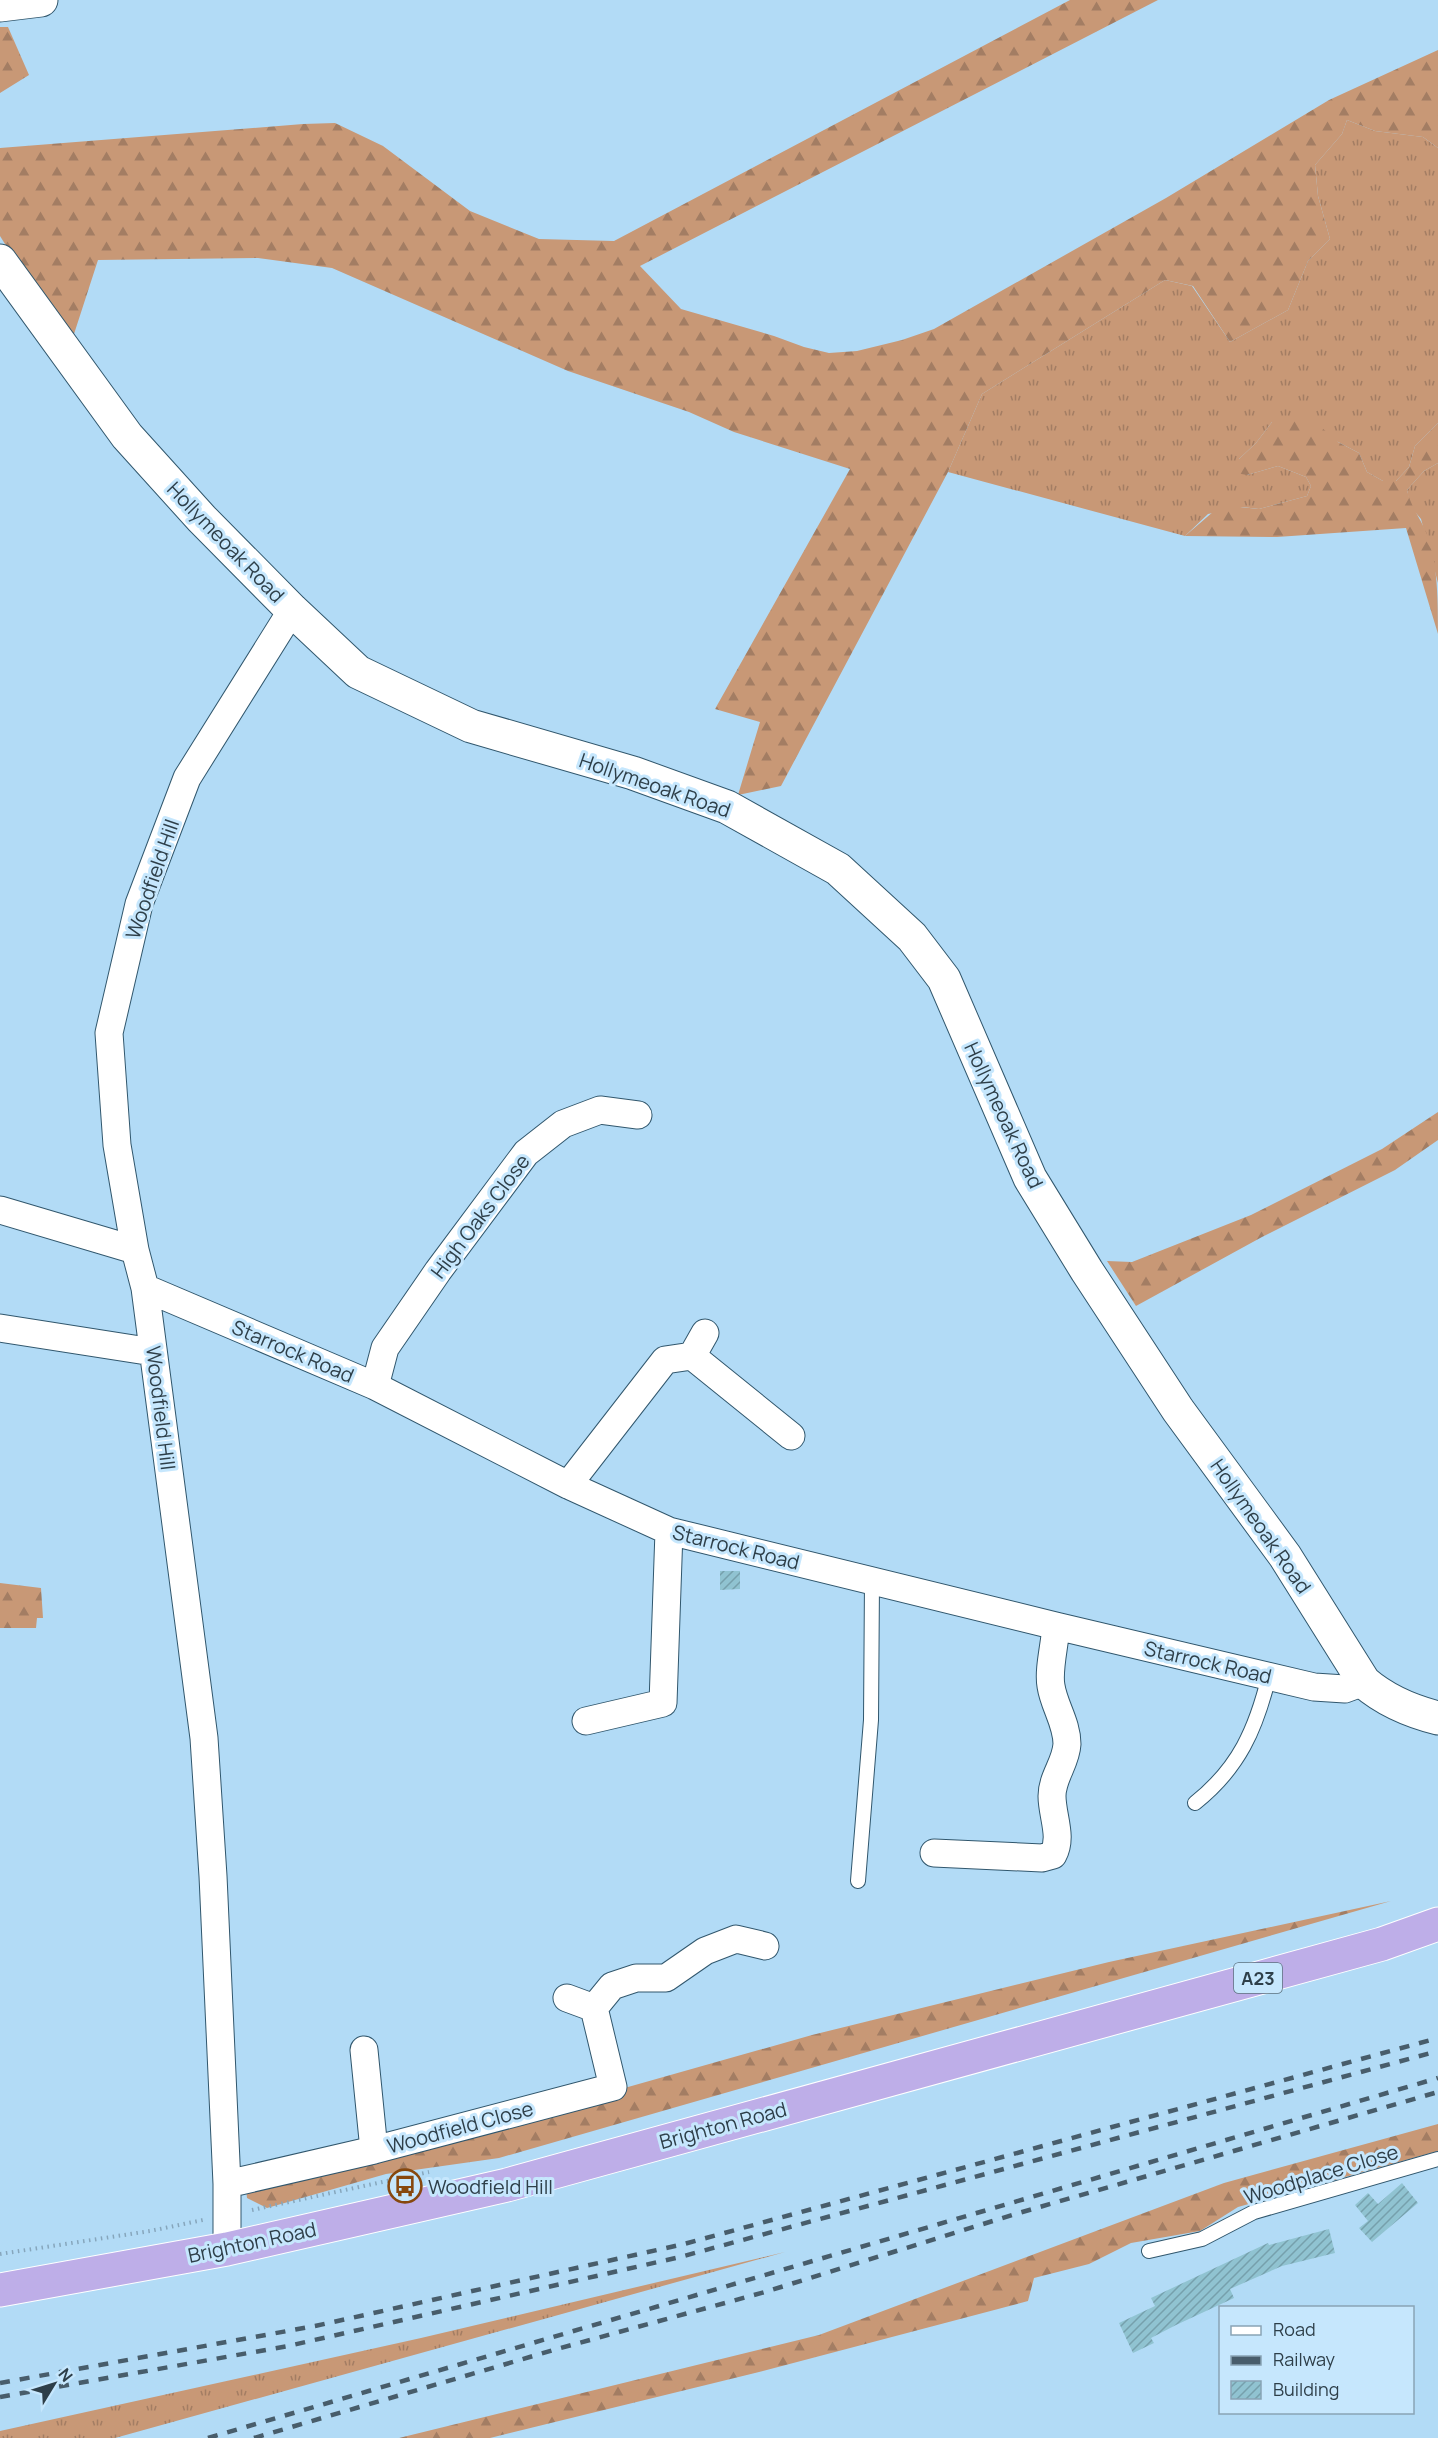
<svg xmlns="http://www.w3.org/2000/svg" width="1438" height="2438" font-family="Manrope,sans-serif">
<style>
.grass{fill:url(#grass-tufts)}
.forest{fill:url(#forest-firs)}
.building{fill:url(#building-hatch)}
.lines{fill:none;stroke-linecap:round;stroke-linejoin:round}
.service-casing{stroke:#31576d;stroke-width:16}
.minor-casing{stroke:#31576d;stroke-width:29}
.tertiary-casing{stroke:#31576d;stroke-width:35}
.trunk-casing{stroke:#fff;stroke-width:35}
.path{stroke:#86a6bc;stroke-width:4;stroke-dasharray:1.5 4.5;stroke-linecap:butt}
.service{stroke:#fff;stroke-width:14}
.minor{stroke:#fff;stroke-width:27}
.tertiary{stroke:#fff;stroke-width:33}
.trunk{stroke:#beaee8;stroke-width:33}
.rail{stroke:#485d6b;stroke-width:4.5;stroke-dasharray:10 10;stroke-linecap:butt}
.labels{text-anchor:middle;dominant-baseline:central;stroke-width:6;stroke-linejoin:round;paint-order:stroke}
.shield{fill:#c6e7fd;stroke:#5c717f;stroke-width:1.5}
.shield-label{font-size:18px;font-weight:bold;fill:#2e3f49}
.street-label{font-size:20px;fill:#2e3f49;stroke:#c6e7fd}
.poi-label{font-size:20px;fill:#2e3f49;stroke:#c6e7fd;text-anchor:start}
</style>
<defs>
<pattern id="grass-tufts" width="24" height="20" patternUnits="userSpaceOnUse" patternTransform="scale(1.5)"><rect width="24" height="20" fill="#c89876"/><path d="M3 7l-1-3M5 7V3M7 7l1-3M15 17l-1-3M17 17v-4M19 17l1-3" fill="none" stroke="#a37d63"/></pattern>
<pattern id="forest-firs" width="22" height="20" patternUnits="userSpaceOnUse" patternTransform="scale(1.5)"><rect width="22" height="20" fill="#c89876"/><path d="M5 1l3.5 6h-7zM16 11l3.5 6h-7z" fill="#a37d63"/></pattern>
<pattern id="building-hatch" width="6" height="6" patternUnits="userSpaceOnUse" patternTransform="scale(1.5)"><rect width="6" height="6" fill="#90c3d1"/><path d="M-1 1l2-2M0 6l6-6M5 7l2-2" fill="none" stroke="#76a0ac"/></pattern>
</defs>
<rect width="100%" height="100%" fill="#b2dbf6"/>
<path class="grass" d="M 1347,120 L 1375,131 L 1423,137 L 1438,148 L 1438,423 L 1415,446 L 1409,467 L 1396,481 L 1383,481 L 1367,472 L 1359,453 L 1338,442 L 1272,422 L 1256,443 L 1239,459 L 1247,475 L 1278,466 L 1306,477 L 1311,486 L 1307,496 L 1259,509 L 1242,507 L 1208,514 L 1185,536 L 948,472 L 982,394 L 1165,280 L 1192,286 L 1230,342 L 1288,310 L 1308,261 L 1330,239 L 1318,196 L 1315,165 L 1342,134 Z
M 1438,463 L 1438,583 L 1421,519 L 1410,506 L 1407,490 L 1424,471 Z
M 785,2252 L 115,2438 L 0,2438 L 0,2431 L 421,2338 Z"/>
<path class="forest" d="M 1070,0 L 1158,0 L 640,266 L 681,309 L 774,336 L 804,347 L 829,353 L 857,351 L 902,340 L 934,329 L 1166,198 L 1329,100 L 1438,50 L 1438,148 L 1423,137 L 1375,131 L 1347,120 L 1342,134 L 1315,165 L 1318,196 L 1330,239 L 1308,261 L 1288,310 L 1230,342 L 1193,286 L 1165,280 L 982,394 L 948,472 L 781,786 L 738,795 L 760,722 L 715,709 L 850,469 L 734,432 L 689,412 L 568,371 L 332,268 L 258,258 L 98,260 L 74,334 L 10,252 L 0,236 L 0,148 L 303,124 L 335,123 L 383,146 L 470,211 L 539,239 L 614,241 Z
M 0,27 L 8,27 L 29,75 L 0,93 Z
M 1295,417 L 1321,427 L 1338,442 L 1359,453 L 1367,472 L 1383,481 L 1396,481 L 1409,467 L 1415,446 L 1438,423 L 1438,463 L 1424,471 L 1407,490 C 1411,508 1422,520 1428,537 C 1438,566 1438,603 1438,634 L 1406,528 L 1277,537 L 1185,536 L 1221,505 L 1259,509 L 1307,496 L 1311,486 L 1306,477 L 1278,466 L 1247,475 L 1236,473 L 1239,459 L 1256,443 L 1272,422 Z
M 1438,1112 L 1438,1140 L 1395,1170 L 1262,1237 L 1136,1306 L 1107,1261 L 1132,1262 L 1251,1215 L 1382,1149 Z
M 0,1583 L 41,1588 L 43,1618 L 37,1618 L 36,1628 L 0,1628 Z
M 1391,1901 L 499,2158 L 386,2174 L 267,2208 L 247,2198 L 246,2188 L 377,2158 L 812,2035 L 1109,1962 Z
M 1438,2124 L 1438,2151 L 1238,2207 L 1200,2231 L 1131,2243 L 1089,2264 L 1034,2278 L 1028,2301 L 755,2373 L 490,2438 L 399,2438 L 819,2335 L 1224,2183 Z"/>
<path class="building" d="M 720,1571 L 740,1571 L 740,1589 L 720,1590 Z
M 1402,2183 L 1418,2203 L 1372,2242 L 1359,2228 L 1368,2221 L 1355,2205 L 1368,2193 L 1378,2204 Z
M 1329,2229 L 1335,2253 L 1282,2266 L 1230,2289 L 1234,2298 L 1176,2325 L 1151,2338 L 1154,2343 L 1133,2353 L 1119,2323 L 1155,2306 L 1151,2298 L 1268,2243 L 1269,2245 Z"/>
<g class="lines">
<defs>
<path id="service" d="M 1195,1803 C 1239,1768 1256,1729 1269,1676
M 858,1881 L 871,1720 L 872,1581
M 1149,2251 L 1202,2239 L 1254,2212 L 1438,2159"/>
<path id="minor" d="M 0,1210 L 135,1250
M 145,1288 L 375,1386 L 568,1485 L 669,1531 L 1056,1626 L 1314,1687 L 1345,1689 L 1364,1682
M 0,1328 L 153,1352
M 692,1356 L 705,1333
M 375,1386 L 385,1348 L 438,1271 L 526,1153 L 563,1124 L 600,1110 L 638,1115
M 568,1485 L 665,1360 L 692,1356 L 791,1436
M 586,1721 L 663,1703 L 669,1531
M 934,1853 L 1042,1858 L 1053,1855 C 1063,1837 1052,1816 1052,1796 C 1052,1777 1066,1763 1067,1744 C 1067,1723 1054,1706 1051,1686 C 1048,1670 1055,1644 1056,1626
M 567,1998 L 594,2008
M 364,2050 L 374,2150
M 227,2184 L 374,2150 L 613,2087 L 594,2008 L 612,1986 L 636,1978 L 666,1978 L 705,1951 L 736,1939 L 765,1946
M 227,2249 L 227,2184 L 213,1876 L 204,1738 L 145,1288 L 135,1250 L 117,1145 L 109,1033 L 139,904 L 187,778 L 292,610"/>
<path id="tertiary" d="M 0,5 L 41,0
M 0,261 L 127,436 L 202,519 L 292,610 L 358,672 L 471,726 L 633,773 L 727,807 L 838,869 L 912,937 L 944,979 L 1030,1178 L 1087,1271 L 1178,1410 L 1285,1556 L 1364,1682 C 1386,1701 1410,1711 1438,1718"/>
<path id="trunk" d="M 0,2290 L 227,2249 L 507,2185 L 1382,1944 L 1438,1924"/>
</defs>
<use href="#service" class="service-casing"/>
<use href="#minor" class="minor-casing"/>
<use href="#tertiary" class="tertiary-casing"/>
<use href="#trunk" class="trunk-casing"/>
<path class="path" d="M 252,2210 L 429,2172
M 0,2254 L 150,2231 L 203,2220"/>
<use href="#service" class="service"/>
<use href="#minor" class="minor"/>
<use href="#tertiary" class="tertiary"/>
<use href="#trunk" class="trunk"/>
<path class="rail" d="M 0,2383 L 315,2326 L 684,2244 L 1438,2038
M 0,2397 L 288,2346 L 680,2257 L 1438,2051
M 208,2438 L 1438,2078
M 254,2438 L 557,2349 L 765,2292 L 1012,2215 L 1438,2092"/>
</g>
<defs>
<symbol id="bus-ring" viewBox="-11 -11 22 22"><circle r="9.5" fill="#c6e7fd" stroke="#87480e" stroke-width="1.5"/><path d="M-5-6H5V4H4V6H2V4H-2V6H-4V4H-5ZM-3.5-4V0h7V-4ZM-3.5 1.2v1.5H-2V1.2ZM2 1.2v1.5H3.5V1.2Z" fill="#87480e"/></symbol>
</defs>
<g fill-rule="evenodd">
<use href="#bus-ring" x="386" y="2167" width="38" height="38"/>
</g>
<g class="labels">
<rect class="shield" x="1234" y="1963" width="48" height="30" rx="4.5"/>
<g class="shield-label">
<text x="1258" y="1978">A23</text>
</g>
<g class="street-label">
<text transform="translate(226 542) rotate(46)">Hollymeoak Road</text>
<text transform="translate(655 785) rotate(19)">Hollymeoak Road</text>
<text transform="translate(152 879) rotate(-71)">Woodfield Hill</text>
<text transform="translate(1004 1115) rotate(65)">Hollymeoak Road</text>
<text transform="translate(480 1216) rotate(-53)">High Oaks Close</text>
<text transform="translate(293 1351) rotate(23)">Starrock Road</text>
<text transform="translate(161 1408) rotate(83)">Woodfield Hill</text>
<text transform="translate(1261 1526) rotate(55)">Hollymeoak Road</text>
<text transform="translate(736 1547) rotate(14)">Starrock Road</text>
<text transform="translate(1208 1662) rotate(13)">Starrock Road</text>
<text transform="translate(723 2125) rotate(-15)">Brighton Road</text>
<text transform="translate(460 2127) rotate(-15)">Woodfield Close</text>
<text transform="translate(1321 2174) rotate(-17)">Woodplace Close</text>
<text transform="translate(252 2242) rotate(-12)">Brighton Road</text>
</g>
<g class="poi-label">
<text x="428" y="2186">Woodfield Hill</text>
</g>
</g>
<rect x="1219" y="2306" width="195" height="108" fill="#c6e7fd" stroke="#89a4b5" stroke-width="1.5"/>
<rect x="1231" y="2326" width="30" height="9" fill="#ffffff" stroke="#89a4b5" stroke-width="1.5"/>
<text x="1273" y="2336" font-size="18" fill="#2e3f49">Road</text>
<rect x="1231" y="2356" width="30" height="9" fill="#485d6b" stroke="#89a4b5" stroke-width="1.5"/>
<text x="1273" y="2366" font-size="18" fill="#2e3f49">Railway</text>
<rect x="1231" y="2381" width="30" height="18" fill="url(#building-hatch)" stroke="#89a4b5" stroke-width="1.5"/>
<text x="1273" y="2396" font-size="18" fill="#2e3f49">Building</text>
<g transform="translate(54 2384) rotate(52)" stroke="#c6e7fd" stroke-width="4.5" paint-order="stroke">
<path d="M0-4.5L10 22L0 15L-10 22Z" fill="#2e3f49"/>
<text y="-9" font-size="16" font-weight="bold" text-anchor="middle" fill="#2e3f49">N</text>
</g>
</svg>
